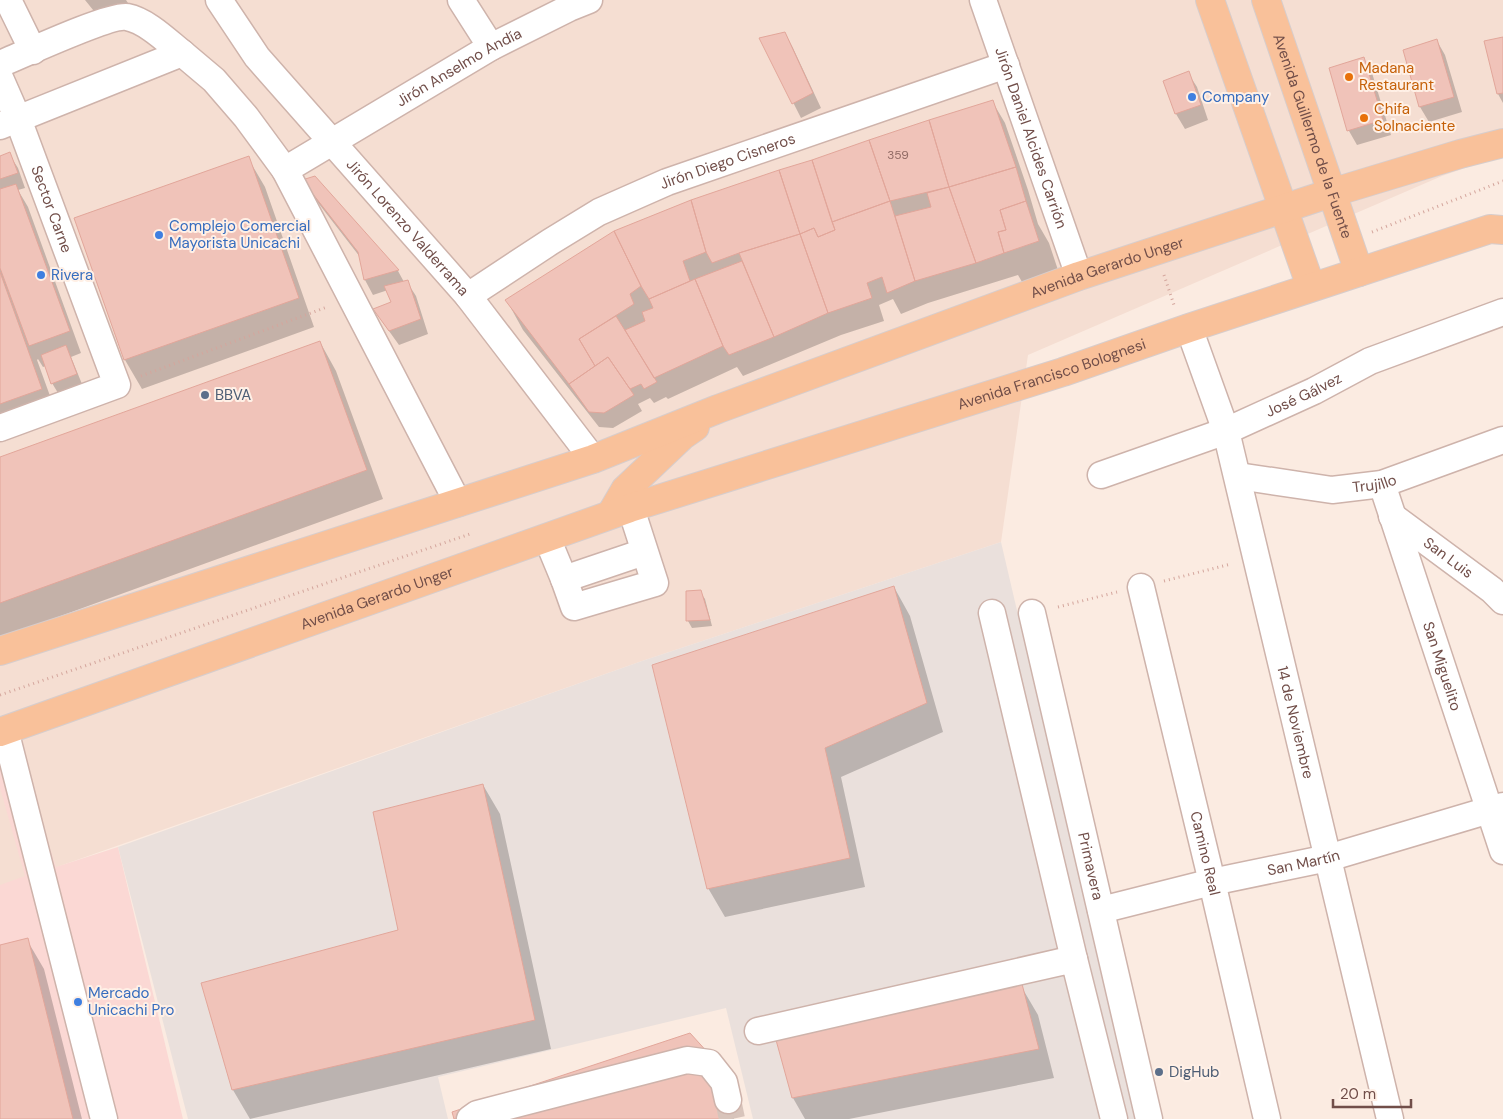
<svg xmlns="http://www.w3.org/2000/svg" width="1503" height="1119" font-family="'DM Sans',sans-serif">
<style>
.residential{fill:#f5ded2}
.commercial{fill:#fbd8d4}
.industrial{fill:#eae0dc}
.shadow{fill:#0003}
.building{fill:#f0c3b9;stroke:#e2a69a}
.lines{fill:none;stroke-linecap:round;stroke-linejoin:round}
.minor-tunnel{stroke:#d8c4bb;stroke-width:26;stroke-dasharray:26 13;stroke-linecap:butt}
.minor-casing{stroke:#ceb3ab;stroke-width:29}
.major-casing{stroke:#d7cdcc;stroke-width:30}
.path{stroke:#d4a69d;stroke-width:3;stroke-dasharray:1 4;stroke-linecap:butt}
.minor{stroke:#fff;stroke-width:26}
.major{stroke:#f9c19a;stroke-width:28}
.food-dot{fill:#e8710a;stroke:#fff0e6;stroke-width:2}
.shop-dot{fill:#3f7fe0;stroke:#fff0e6;stroke-width:2}
.service-dot{fill:#5c6f8a;stroke:#fff0e6;stroke-width:2}
.labels{text-anchor:middle;dominant-baseline:central;stroke-width:4;stroke-linejoin:round;paint-order:stroke}
.number-label{font-size:12px;fill:#916b65}
.street-label{font-size:15px;fill:#714e49;stroke:#fff0e6}
.food-label{font-size:15px;fill:#c56008;stroke:#fff0e6;text-anchor:start}
.shop-label{font-size:15px;fill:#366cbe;stroke:#fff0e6;text-anchor:start}
.service-label{font-size:15px;fill:#4e5e75;stroke:#fff0e6;text-anchor:start}
</style>
<rect width="100%" height="100%" fill="#fbebe1"/>
<path class="residential" d="M 0,0 L 1503,0 L 1503,155 L 1442,176 L 1028,355 L 1001,542 L 642,661 L 0,887 Z"/>
<path class="commercial" d="M 23,765 L 56,867 L 118,847 L 183,1119 L 0,1119 L 0,885 L 25,876 L 0,788 L 0,769 Z"/>
<path class="industrial" d="M 1001,542 L 1136,1119 L 753,1119 L 726,1008 L 438,1077 L 448,1119 L 188,1119 L 118,847 L 642,661 Z"/>
<path class="shadow" d="M 85,0 L 126,0 L 130,6 L 106,26 Z
M 785,33 L 793,48 L 821,108 L 801,118 L 761,39 Z
M 1503,38 L 1503,103 L 1498,94 L 1486,42 Z
M 1437,41 L 1445,55 L 1462,112 L 1429,122 L 1420,107 L 1404,50 Z
M 1363,59 L 1372,73 L 1391,135 L 1357,145 L 1349,131 L 1330,69 Z
M 1188,73 L 1197,87 L 1208,120 L 1185,129 L 1176,114 L 1165,82 Z
M 992,101 L 1005,123 L 1028,190 L 1038,224 L 1049,243 L 1062,282 L 1029,294 L 1018,275 L 928,303 L 901,314 L 893,299 L 879,305 L 884,321 L 841,335 L 743,376 L 737,367 L 668,399 L 666,397 L 654,403 L 650,398 L 638,404 L 642,411 L 613,428 L 599,427 L 523,330 L 507,301 Z
M 9,154 L 18,168 L 25,188 L 18,190 L 28,207 L 81,353 L 71,357 L 84,389 L 61,398 L 52,383 L 46,366 L 43,367 L 38,359 L 37,360 L 58,418 L 0,439 L 0,157 Z
M 248,158 L 265,187 L 314,327 L 142,389 L 125,360 L 75,219 Z
M 315,178 L 398,271 L 404,282 L 407,282 L 416,296 L 428,334 L 399,345 L 384,324 L 375,310 L 393,303 L 388,290 L 373,295 L 365,280 L 360,257 L 312,195 L 304,181 Z
M 320,342 L 336,371 L 383,499 L 0,638 L 0,458 Z
M 894,587 L 910,616 L 943,732 L 841,777 L 865,887 L 725,917 L 708,888 Z
M 687,592 L 700,592 L 705,599 L 712,626 L 692,628 L 688,621 Z
M 483,785 L 500,814 L 551,1049 L 250,1119 L 233,1090 L 203,984 L 399,931 Z
M 27,940 L 44,969 L 82,1119 L 0,1119 L 0,947 Z
M 1021,986 L 1038,1015 L 1054,1078 L 849,1119 L 805,1119 L 793,1098 Z
M 726,1085 L 734,1119 L 455,1119 Z"/>
<path class="building" d="M 785,32 L 813,93 L 792,104 L 759,38 Z
M 1503,37 L 1503,93 L 1497,94 L 1484,41 Z
M 1437,39 L 1454,97 L 1419,107 L 1403,50 Z
M 1364,57 L 1383,120 L 1347,131 L 1329,68 Z
M 1189,71 L 1201,105 L 1175,114 L 1163,81 Z
M 993,100 L 1016,167 L 949,187 L 929,120 Z
M 929,120 L 949,187 L 890,201 L 869,140 Z
M 869,140 L 890,201 L 832,222 L 812,160 Z
M 10,152 L 18,173 L 0,179 L 0,156 Z
M 249,156 L 299,298 L 124,360 L 74,218 Z
M 812,160 L 835,230 L 818,237 L 814,228 L 800,234 L 779,170 Z
M 1016,167 L 1026,201 L 1000,210 L 1006,230 L 998,232 L 1004,253 L 976,263 L 949,187 Z
M 779,170 L 800,234 L 739,253 L 712,263 L 706,252 L 691,200 Z
M 315,176 L 399,270 L 364,280 L 358,252 L 302,180 Z
M 16,184 L 70,331 L 29,346 L 0,268 L 0,189 Z
M 949,187 L 976,263 L 915,281 L 895,216 L 931,207 L 927,193 Z
M 691,200 L 706,252 L 683,261 L 690,281 L 649,299 L 641,286 L 614,231 Z
M 890,201 L 915,281 L 887,293 L 882,277 L 867,283 L 872,298 L 828,313 L 800,234 L 814,228 L 818,237 L 835,230 L 832,222 Z
M 1026,201 L 1039,241 L 1004,253 L 998,232 L 1006,230 L 1000,210 Z
M 614,231 L 641,286 L 630,294 L 634,304 L 579,339 L 595,366 L 569,384 L 505,300 Z
M 800,234 L 828,313 L 774,337 L 739,253 Z
M 742,261 L 774,337 L 729,355 L 723,346 L 695,279 Z
M 0,272 L 42,389 L 0,404 Z
M 695,279 L 723,346 L 654,378 L 625,330 L 645,321 L 642,312 L 653,308 L 649,299 Z
M 408,280 L 421,319 L 389,331 L 373,309 L 391,302 L 384,286 Z
M 616,316 L 657,382 L 644,389 L 641,384 L 630,389 L 608,357 L 595,366 L 579,339 Z
M 320,341 L 367,470 L 0,603 L 0,457 Z
M 66,345 L 77,374 L 51,384 L 41,355 Z
M 608,357 L 634,395 L 604,413 L 589,412 L 569,384 Z
M 894,586 L 927,703 L 825,748 L 850,858 L 707,889 L 652,665 Z
M 701,590 L 710,620 L 686,621 L 686,591 Z
M 483,784 L 535,1020 L 232,1090 L 201,983 L 398,930 L 373,812 Z
M 28,938 L 73,1119 L 0,1119 L 0,945 Z
M 1022,984 L 1039,1049 L 792,1098 L 776,1040 Z
M 690,1033 L 710,1055 L 726,1119 L 454,1119 L 452,1112 Z"/>
<g class="lines">
<path class="minor-tunnel" d="M 728,1100 L 732,1119"/>
<defs>
<g id="minor">
<path d="M 8,0 L 33,51"/>
<path id="s1" d="M 219,0 L 257,57 L 468,296 L 593,459"/>
<path d="M 461,0 L 491,47"/>
<path id="s2" d="M 983,0 L 1079,276"/>
<path d="M 0,64 C 22,55 110,14 127,17 C 147,21 167,41 182,53"/>
<path id="s3" d="M 0,78 L 18,119 L 117,385 L 0,428"/>
<path d="M 0,126 L 182,53 L 214,80 L 246,117 L 285,170 L 458,503"/>
<path id="s4" d="M 285,170 L 491,47 L 569,8 L 589,0"/>
<path id="s5" d="M 468,296 L 550,242 L 599,212 L 667,182 L 1006,65"/>
<path id="s6" d="M 1189,328 L 1226,431 L 1390,1119"/>
<path id="s7" d="M 1101,475 L 1226,431 L 1314,391 L 1370,361 L 1503,312"/>
<path id="s8" d="M 1238,476 L 1332,490 L 1382,484 L 1503,440"/>
<path id="s9" d="M 1382,484 L 1503,851"/>
<path id="s10" d="M 1392,516 L 1492,590 L 1503,601"/>
<path d="M 547,538 L 564,579 L 574,607 L 655,583 L 625,490"/>
<path d="M 564,579 L 644,552"/>
<path id="s11" d="M 1141,587 L 1212,882 L 1267,1119"/>
<path d="M 992,613 L 1074,959"/>
<path id="s12" d="M 1032,613 L 1149,1119"/>
<path d="M 5,730 L 104,1119"/>
<path id="s13" d="M 1101,910 L 1212,882 L 1328,858 L 1503,806"/>
<path d="M 758,1031 L 1074,959 L 1114,1119"/>
<path d="M 470,1119 L 477,1114 L 687,1060 L 709,1063 L 724,1082 L 728,1100"/>
</g>
<g id="major">
<path d="M 1210,0 L 1311,287"/>
<path id="s14" d="M 1266,0 L 1359,272"/>
<path d="M 611,514 L 625,490 L 682,436 L 695,427"/>
<path id="s15" d="M 0,651 L 593,459 L 718,409 L 1079,276 L 1331,193 L 1460,154 L 1503,143"/>
<path id="s16" d="M 0,732 L 630,508 L 1063,372 L 1189,328 L 1490,229 L 1503,230"/>
</g>
</defs>
<use href="#minor" class="minor-casing"/>
<use href="#major" class="major-casing"/>
<path class="path" d="M 1372,232 L 1503,181
M 1164,275 L 1174,305
M 141,376 L 327,307
M 1164,581 L 1231,564
M 1058,607 L 1117,592
M 0,695 L 470,534"/>
<use href="#minor" class="minor"/>
<use href="#major" class="major"/>
</g>
<g class="food-dot">
<circle cx="1349" cy="77" r="5"/>
<circle cx="1364" cy="118" r="5"/>
</g>
<g class="shop-dot">
<circle cx="1192" cy="97" r="5"/>
<circle cx="159" cy="235" r="5"/>
<circle cx="41" cy="275" r="5"/>
<circle cx="78" cy="1002" r="5"/>
</g>
<g class="service-dot">
<circle cx="205" cy="395" r="5"/>
<circle cx="1159" cy="1072" r="5"/>
</g>
<g class="labels">
<g class="number-label">
<text x="898" y="155">359</text>
</g>
<g class="street-label">
<text stroke="none"><textPath href="#s4" startOffset="202">Jirón Anselmo Andía</textPath></text>
<text stroke="none"><textPath href="#s14" startOffset="144">Avenida Guillermo de la Fuente</textPath></text>
<text stroke="none"><textPath href="#s2" startOffset="146">Jirón Daniel Alcides Carrión</textPath></text>
<text stroke="none"><textPath href="#s5" startOffset="294">Jirón Diego Cisneros</textPath></text>
<text stroke="none"><textPath href="#s3" startOffset="141">Sector Carne</textPath></text>
<text stroke="none"><textPath href="#s1" startOffset="296">Jirón Lorenzo Valderrama</textPath></text>
<text stroke="none"><textPath href="#s15" startOffset="1172">Avenida Gerardo Unger</textPath></text>
<text stroke="none"><textPath href="#s16" startOffset="1111">Avenida Francisco Bolognesi</textPath></text>
<text stroke="none"><textPath href="#s7" startOffset="218">José Gálvez</textPath></text>
<text stroke="none"><textPath href="#s8" startOffset="138">Trujillo</textPath></text>
<text stroke="none"><textPath href="#s10" startOffset="70">San Luis</textPath></text>
<text stroke="none"><textPath href="#s16" startOffset="400">Avenida Gerardo Unger</textPath></text>
<text stroke="none"><textPath href="#s9" startOffset="192">San Miguelito</textPath></text>
<text stroke="none"><textPath href="#s6" startOffset="409">14 de Noviembre</textPath></text>
<text stroke="none"><textPath href="#s11" startOffset="274">Camino Real</textPath></text>
<text stroke="none"><textPath href="#s13" startOffset="208">San Martín</textPath></text>
<text stroke="none"><textPath href="#s12" startOffset="260">Primavera</textPath></text>
</g>
<g class="food-label">
<text x="1359" y="68">Madana<tspan x="1359" dy="17">Restaurant</tspan></text>
<text x="1374" y="109">Chifa<tspan x="1374" dy="17">Solnaciente</tspan></text>
</g>
<g class="shop-label">
<text x="1202" y="97">Company</text>
<text x="169" y="226">Complejo Comercial<tspan x="169" dy="17">Mayorista Unicachi</tspan></text>
<text x="51" y="275">Rivera</text>
<text x="88" y="993">Mercado<tspan x="88" dy="17">Unicachi Pro</tspan></text>
</g>
<g class="service-label">
<text x="215" y="395">BBVA</text>
<text x="1169" y="1072">DigHub</text>
</g>
</g>
<path d="M1333 1099v8h78v-8" fill="none" stroke="#714e49" stroke-width="2.5"/>
<text x="1340" y="1099" font-size="15" fill="#714e49" stroke="#fff0e6" stroke-width="4" paint-order="stroke">20 m</text>
</svg>
